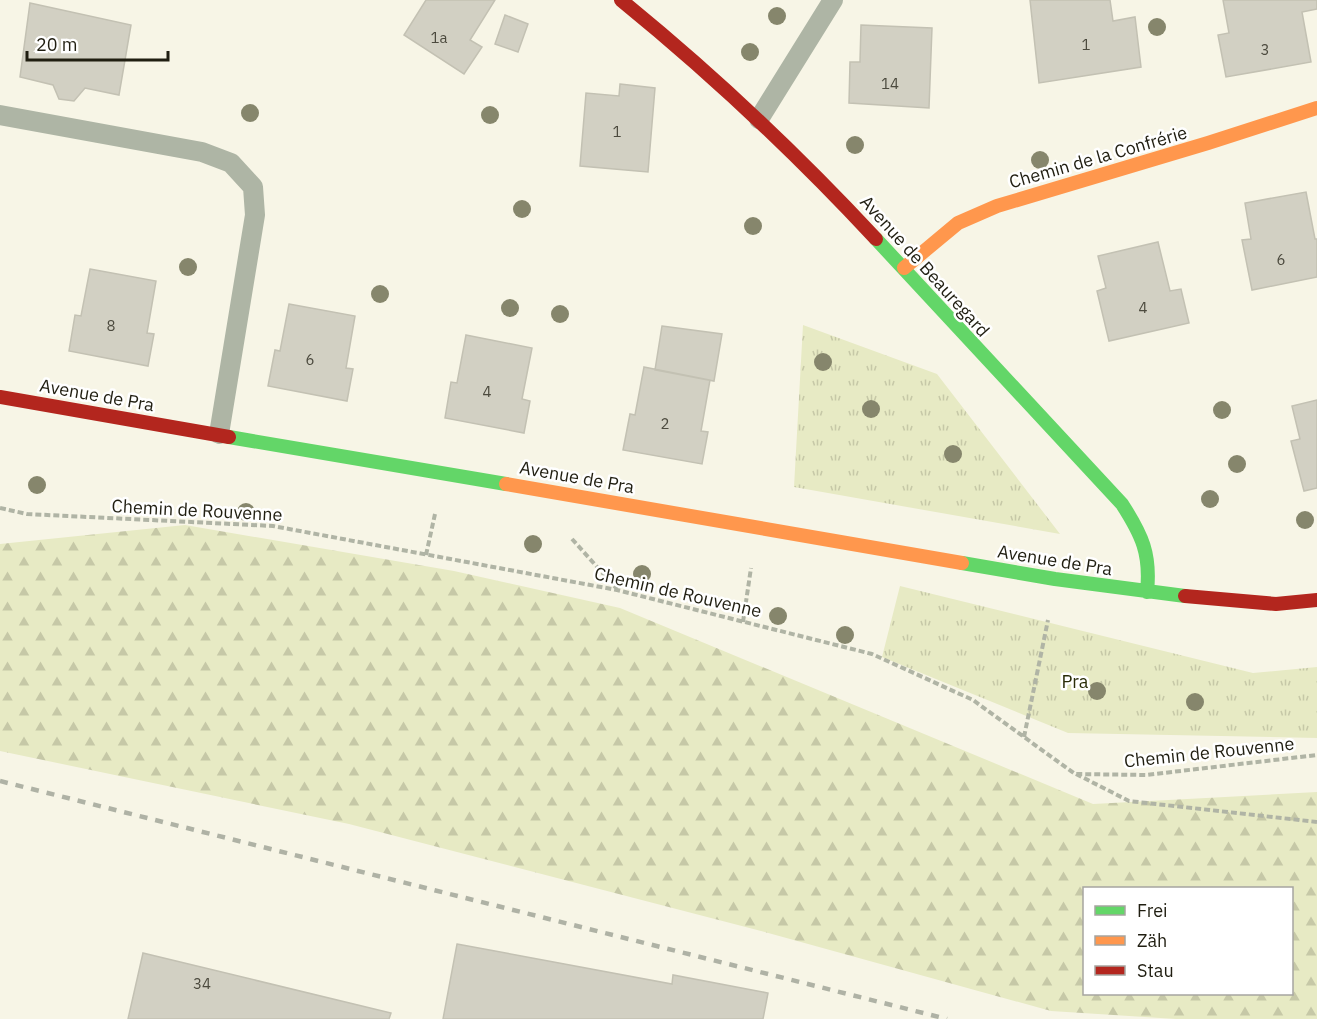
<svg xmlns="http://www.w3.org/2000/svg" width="1317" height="1019" font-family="'IBM Plex Sans',sans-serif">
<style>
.forest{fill:url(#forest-firs);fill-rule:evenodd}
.park{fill:url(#park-tufts)}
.building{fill:#d2d0c3;stroke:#c3c1b3;stroke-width:1.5}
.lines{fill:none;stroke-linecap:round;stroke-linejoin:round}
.path{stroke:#b0b4a5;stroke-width:4;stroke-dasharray:6 3;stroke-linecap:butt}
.lane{stroke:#aeb5a5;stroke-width:20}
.fast{stroke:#63d668;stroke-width:14}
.slow{stroke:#ff974d;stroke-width:14}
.jam{stroke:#b3261e;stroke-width:14}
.rail{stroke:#afb2a5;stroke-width:4.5;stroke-dasharray:8 8;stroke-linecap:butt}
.tree{fill:#86866c}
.labels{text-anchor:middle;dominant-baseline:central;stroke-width:5;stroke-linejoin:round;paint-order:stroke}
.number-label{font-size:15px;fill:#4c4a3e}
.street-label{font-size:18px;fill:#201e11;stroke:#fff}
.park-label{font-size:18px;fill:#292c08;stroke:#fff}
</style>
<defs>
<pattern id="forest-firs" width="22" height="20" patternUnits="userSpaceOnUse" patternTransform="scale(1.5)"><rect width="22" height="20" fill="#e7eac4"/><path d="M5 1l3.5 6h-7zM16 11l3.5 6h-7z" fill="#c6c8a7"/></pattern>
<pattern id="park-tufts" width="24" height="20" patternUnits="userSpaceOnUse" patternTransform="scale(1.5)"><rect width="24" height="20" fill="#e7eac4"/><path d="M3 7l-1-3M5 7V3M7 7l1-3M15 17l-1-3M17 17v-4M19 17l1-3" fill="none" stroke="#c6c8a7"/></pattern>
</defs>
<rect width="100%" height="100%" fill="#f7f5e6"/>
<path class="forest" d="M 185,525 L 454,571 L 620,608 L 1093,804 L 1317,792 L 1317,1019 L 1176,1019 L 1051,1011 L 761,931 L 349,824 L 0,751 L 0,544 ZM 1084,888 L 1292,888 L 1292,994 L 1084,994 Z"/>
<path class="park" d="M 803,325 L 937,374 L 1060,534 L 794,487 Z
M 900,586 L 1253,673 L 1317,667 L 1317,738 L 1068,733 L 882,657 Z"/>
<path class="building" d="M 426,0 L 495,0 L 470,40 L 482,47 L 464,74 L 404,35 Z
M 1030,0 L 1110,0 L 1113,21 L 1135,17 L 1141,67 L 1039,83 Z
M 1223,0 L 1317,0 L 1317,9 L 1302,12 L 1311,62 L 1226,77 L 1218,35 L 1229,33 Z
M 30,3 L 131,25 L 119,95 L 85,88 L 74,101 L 59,99 L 53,85 L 20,77 Z
M 505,15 L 528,24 L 518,52 L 495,44 Z
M 861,25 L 932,28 L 929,108 L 849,103 L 850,62 L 860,62 Z
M 620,84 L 655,88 L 648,172 L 580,166 L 586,93 L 619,96 Z
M 1306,192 L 1315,239 L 1317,239 L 1317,277 L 1252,290 L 1242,240 L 1251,239 L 1245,203 Z
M 1158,242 L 1170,291 L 1181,289 L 1189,323 L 1109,341 L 1097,291 L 1106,288 L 1098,256 Z
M 90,269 L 156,281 L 147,333 L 154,334 L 148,366 L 69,351 L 75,315 L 81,316 Z
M 289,304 L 355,316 L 346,368 L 353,369 L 347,401 L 268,386 L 275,350 L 280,351 Z
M 662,326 L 722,334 L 714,381 L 655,370 Z
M 466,335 L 532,348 L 522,399 L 530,401 L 524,433 L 445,418 L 451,382 L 457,383 Z
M 644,367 L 710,380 L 701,431 L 708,432 L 702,464 L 623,450 L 630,414 L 635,415 Z
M 1317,400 L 1317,488 L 1304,491 L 1291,441 L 1300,439 L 1292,406 Z
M 457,944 L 672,984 L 673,975 L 768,993 L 763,1019 L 443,1019 Z
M 143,953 L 391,1013 L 389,1019 L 128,1019 Z"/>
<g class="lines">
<path class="path" d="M 0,508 L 27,514 L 273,526 L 617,590 L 872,654 L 973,700 L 1075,774 L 1146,775 L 1317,755
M 572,539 L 617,589
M 426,555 L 435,514
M 743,622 L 751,568
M 1024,737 L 1048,620
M 1076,774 L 1129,801 L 1317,822"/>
<path class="lane" d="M 0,115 L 202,152 L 231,163 L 253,187 L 255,215 L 219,434
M 759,119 L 833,0"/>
<path class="fast" d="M 876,239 L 1122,504 C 1142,535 1151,554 1147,592
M 229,437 L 506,484
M 962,563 L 1055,579 L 1185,596"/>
<path class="slow" d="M 904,268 L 958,223 L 997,206 L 1208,143 L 1317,108
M 506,484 L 962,563"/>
<path class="jam" d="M 621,0 C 712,74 796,153 876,239
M 0,397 L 229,437
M 1185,596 L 1276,604 L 1317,600"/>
<path class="rail" d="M 0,781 L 947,1019"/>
</g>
<g class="tree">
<circle cx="777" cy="16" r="9"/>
<circle cx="1157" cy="27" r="9"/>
<circle cx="750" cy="52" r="9"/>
<circle cx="250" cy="113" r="9"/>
<circle cx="490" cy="115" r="9"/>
<circle cx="855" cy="145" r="9"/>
<circle cx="1040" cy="160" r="9"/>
<circle cx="522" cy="209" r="9"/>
<circle cx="753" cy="226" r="9"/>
<circle cx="188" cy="267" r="9"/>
<circle cx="380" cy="294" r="9"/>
<circle cx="510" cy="308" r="9"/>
<circle cx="560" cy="314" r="9"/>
<circle cx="823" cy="362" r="9"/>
<circle cx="871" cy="409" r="9"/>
<circle cx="1222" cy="410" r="9"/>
<circle cx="953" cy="454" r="9"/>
<circle cx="1237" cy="464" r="9"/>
<circle cx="37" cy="485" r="9"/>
<circle cx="1210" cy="499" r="9"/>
<circle cx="246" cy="512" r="9"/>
<circle cx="1305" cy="520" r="9"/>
<circle cx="533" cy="544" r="9"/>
<circle cx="642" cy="574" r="9"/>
<circle cx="778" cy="616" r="9"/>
<circle cx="845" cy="635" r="9"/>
<circle cx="1097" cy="691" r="9"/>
<circle cx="1195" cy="702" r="9"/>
</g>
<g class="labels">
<g class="number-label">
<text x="439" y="37">1a</text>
<text x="1086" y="44">1</text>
<text x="1265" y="49">3</text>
<text x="890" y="83">14</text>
<text x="617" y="131">1</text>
<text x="1281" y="259">6</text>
<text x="1143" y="307">4</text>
<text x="111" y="325">8</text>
<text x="310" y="359">6</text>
<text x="487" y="391">4</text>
<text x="665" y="423">2</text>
<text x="202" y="983">34</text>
</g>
<g class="street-label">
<text transform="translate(1098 157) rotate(-16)">Chemin de la Confrérie</text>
<text transform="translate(925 266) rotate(48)">Avenue de Beauregard</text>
<text transform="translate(97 395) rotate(10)">Avenue de Pra</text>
<text transform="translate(577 477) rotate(10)">Avenue de Pra</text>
<text transform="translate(197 510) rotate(3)">Chemin de Rouvenne</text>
<text transform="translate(1055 560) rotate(9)">Avenue de Pra</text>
<text transform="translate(678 592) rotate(13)">Chemin de Rouvenne</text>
<text transform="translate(1209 752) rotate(-6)">Chemin de Rouvenne</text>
</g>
<g class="park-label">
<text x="1075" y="681">Pra</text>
</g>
</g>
<rect x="1083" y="887" width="210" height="108" fill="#ffffff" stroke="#a6a5a0" stroke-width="1.5"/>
<rect x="1095" y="906" width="30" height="9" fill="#63d668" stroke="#a6a5a0" stroke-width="1.5"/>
<text x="1137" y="917" font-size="18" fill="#201e11">Frei</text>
<rect x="1095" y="936" width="30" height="9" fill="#ff974d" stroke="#a6a5a0" stroke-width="1.5"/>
<text x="1137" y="947" font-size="18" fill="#201e11">Zäh</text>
<rect x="1095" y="966" width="30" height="9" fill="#b3261e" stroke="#a6a5a0" stroke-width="1.5"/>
<text x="1137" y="977" font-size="18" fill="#201e11">Stau</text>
<path d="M27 51v9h141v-9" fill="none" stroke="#201e11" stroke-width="3"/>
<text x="36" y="51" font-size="18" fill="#201e11" stroke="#ffffff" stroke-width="4.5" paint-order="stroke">20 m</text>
</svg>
